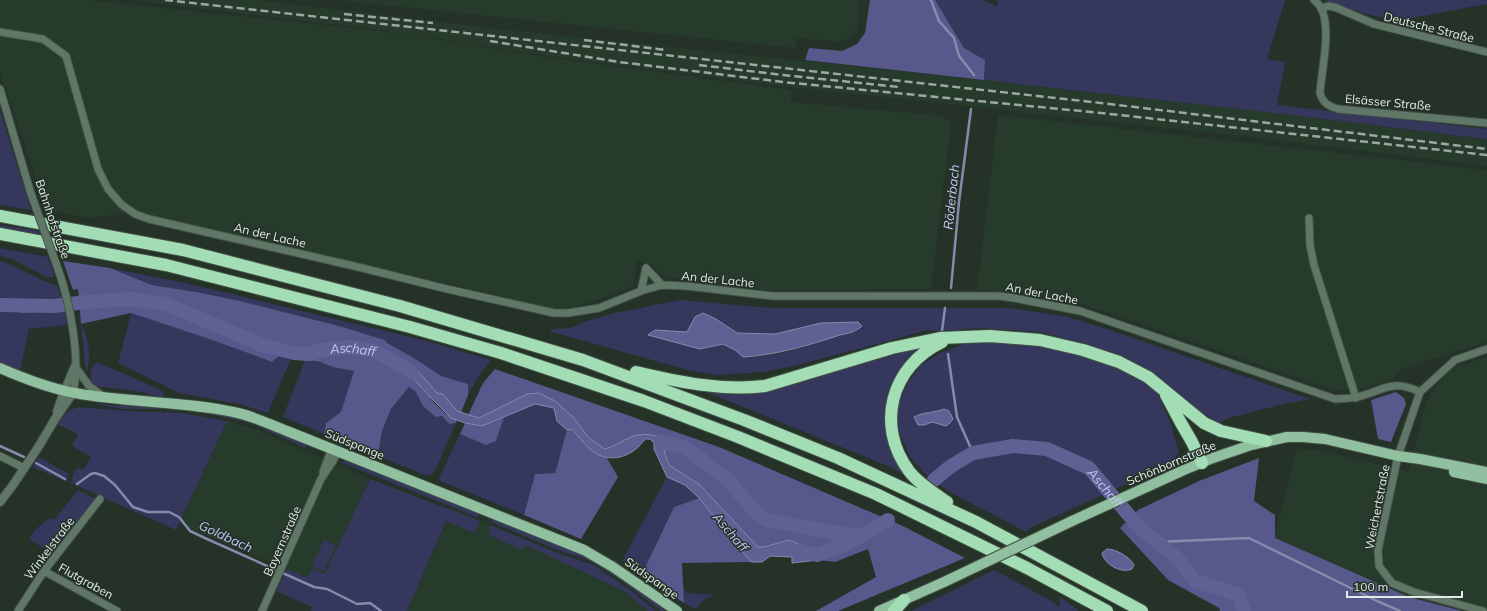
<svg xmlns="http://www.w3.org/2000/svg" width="1487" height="611" font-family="Mulish,sans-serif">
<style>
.built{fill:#273b2d}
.green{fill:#36375c;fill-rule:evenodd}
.forest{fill:#57588b}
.water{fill:#5f6194;stroke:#878aac}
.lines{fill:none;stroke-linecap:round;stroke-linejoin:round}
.stream{stroke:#878aac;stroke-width:2.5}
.river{stroke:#5f6194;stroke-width:14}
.minor-casing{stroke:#435046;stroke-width:9}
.tertiary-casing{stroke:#435046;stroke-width:10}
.primary-casing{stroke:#435046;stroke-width:12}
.motorway-casing{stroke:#435046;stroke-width:14}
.minor{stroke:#607767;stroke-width:7}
.tertiary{stroke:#607767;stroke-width:8}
.primary{stroke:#90c09f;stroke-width:10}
.motorway{stroke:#a3ddb5;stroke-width:12}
.rail{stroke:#9ea8a1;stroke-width:2.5;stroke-dasharray:8 4;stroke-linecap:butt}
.minor-bridge-casing{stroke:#435046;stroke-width:9;stroke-linecap:butt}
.primary-bridge-casing{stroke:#435046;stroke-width:12;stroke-linecap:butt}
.minor-bridge{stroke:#607767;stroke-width:7}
.primary-bridge{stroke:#90c09f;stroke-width:10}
.labels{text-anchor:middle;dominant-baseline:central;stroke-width:3;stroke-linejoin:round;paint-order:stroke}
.street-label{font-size:12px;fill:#e3ebe5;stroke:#243228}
.water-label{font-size:13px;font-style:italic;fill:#c2c5f5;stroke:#243228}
</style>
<rect width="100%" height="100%" fill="#243228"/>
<path class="built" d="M 0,0 L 90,0 L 390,32 L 561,59 L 791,90 L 791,102 L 944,116 L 951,124 L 931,289 L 764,290 L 665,277 L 651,265 L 637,261 L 633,286 L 613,295 L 571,308 L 551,308 L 139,212 L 88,218 L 47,209 L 0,73 Z
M 129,0 L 257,0 L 507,30 L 984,80 L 1292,115 L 1487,139 L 1487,166 L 1252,137 L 791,87 L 561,58 L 388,31 Z
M 335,0 L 859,0 L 858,28 L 852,37 L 841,42 L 796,38 L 795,48 Z
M 998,115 L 1487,170 L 1487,342 L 1403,368 L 1393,380 L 1360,389 L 1338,391 L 1072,301 L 1013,291 L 977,290 Z
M 1487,357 L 1487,611 L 1462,611 L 1409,597 L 1274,538 L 1297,449 L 1319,450 L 1409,472 L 1417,436 L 1427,400 L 1439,381 L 1453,368 Z
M 227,421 L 255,429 L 370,479 L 325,574 L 307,578 L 179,524 Z
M 452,509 L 555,552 L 593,565 L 626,587 L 656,611 L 407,611 Z"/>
<path class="green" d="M 935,0 L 983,0 L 997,6 L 998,2 L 996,0 L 1285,0 L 1267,59 L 1285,62 L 1277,105 L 1487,129 L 1487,139 L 1292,115 L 984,80 L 985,60 L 964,48 Z
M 1324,0 L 1487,0 L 1487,4 L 1396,21 L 1367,14 Z
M 0,110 L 31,210 L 0,205 Z
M 0,225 L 39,231 L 41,236 L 0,229 Z
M 0,248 L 48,257 L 54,274 L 53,277 L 46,277 L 12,259 L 0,256 Z
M 0,261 C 20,267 37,280 57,285 L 66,314 L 67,325 L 29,329 L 20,370 L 0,362 L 0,310 L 22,312 L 29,300 L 15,303 L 0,300 Z
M 110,268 L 190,284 L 427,341 L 491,360 L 480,374 L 468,395 L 468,384 L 441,376 L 414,358 L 387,343 L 385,340 L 339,326 L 240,301 L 202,293 L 152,285 Z
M 680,300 L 770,308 L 1009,308 L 1068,317 L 1104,328 L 1310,399 L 1288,403 L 1229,418 L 1224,420 L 1221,424 L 1213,420 L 1192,405 L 1160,378 L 1136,363 L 1086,344 L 1040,332 L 980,328 L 942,331 L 928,330 L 798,365 L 763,372 L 717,375 L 691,371 L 549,331 L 552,329 L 569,328 L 577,326 L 581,323 L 611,314 ZM 716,319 L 737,333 L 775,334 L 821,323 L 858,322 L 857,331 C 826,338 796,352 764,356 C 757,357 750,357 743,357 L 735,350 L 723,344 L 700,349 L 648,335 L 687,332 Z
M 131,313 L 215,341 L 272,362 L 279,356 L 291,358 L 268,413 L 239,404 L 179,393 L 118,363 Z
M 81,324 C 89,340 92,356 86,373 Z
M 991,342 L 1038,346 L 1081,355 L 1117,367 L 1145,382 L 1157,393 L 1170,422 L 1179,452 L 1172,463 L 1032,527 L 1026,532 L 948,491 L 929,478 L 910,457 L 900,435 L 898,422 L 898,405 L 907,384 L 920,366 L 940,353 L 967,343 ZM 944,409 L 946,426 L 932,422 L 932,413 Z
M 929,345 C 917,353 906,363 897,374 C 882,396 881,432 893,455 C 897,462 902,469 907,476 L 888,466 L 699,389 L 748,394 L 768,391 L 835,372 L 892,352 Z
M 305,360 C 322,362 337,368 354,371 L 341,412 L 326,423 L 324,434 L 283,417 Z
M 97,362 L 159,389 L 164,393 L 163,397 L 157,397 L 143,392 L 95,386 L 90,382 C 91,375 90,366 97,362 Z
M 409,387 L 416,392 L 423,406 L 442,416 L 449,424 L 456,423 L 436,469 L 432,474 L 427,476 L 373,454 L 379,449 L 382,431 L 391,409 Z
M 93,404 L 199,410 L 252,421 L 307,444 L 305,448 L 251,423 L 199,412 L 174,409 L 124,409 Z
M 535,404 L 554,408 L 557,421 L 567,430 L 555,473 L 535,474 L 524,515 L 438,480 L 460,434 L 486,445 L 496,440 L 504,417 Z
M 78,407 L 129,411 L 182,413 L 227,421 L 176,530 L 71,483 L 74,471 L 78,468 L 84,469 L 91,457 L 72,446 L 78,434 L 57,424 C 63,416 68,410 78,407 Z
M 39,457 L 69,474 L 67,482 L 33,467 Z
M 345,461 L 478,512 L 479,518 L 340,462 Z
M 667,477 L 685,485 L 699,498 L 674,507 L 642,574 L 622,561 Z
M 370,479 L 480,521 L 474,533 L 446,521 L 407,611 L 311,611 L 312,607 L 276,591 L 287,569 L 307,578 L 312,568 L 325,574 Z
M 78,490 L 96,499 L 51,553 L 29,539 L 36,529 L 50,518 L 54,520 Z
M 493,520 L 499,521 L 580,553 L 600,563 L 628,582 L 665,611 L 661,611 L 618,578 L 588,560 L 555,549 L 491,522 Z
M 490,525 L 555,552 L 593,565 L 626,587 L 656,611 L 648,611 L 624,591 L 526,545 L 523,550 L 491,536 L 489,529 Z
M 324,540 L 336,546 L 324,571 L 312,566 Z
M 994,570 L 1050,600 L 1060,607 L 1059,596 L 1079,611 L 911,611 Z
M 683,588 L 687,593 L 716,595 C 705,597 702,602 696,609 L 684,603 Z"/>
<path class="forest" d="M 870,0 L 935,0 L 964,48 L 985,60 L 984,80 L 805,60 L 809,48 L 842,51 L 857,44 L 865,33 Z
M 63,261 L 110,268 L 152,285 L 202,293 L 240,301 L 339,326 L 385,340 L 387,343 L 414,358 L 441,376 L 468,384 L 468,395 L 461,413 L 457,411 L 437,393 L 418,371 L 397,367 C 402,370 408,373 412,378 C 427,391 438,413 457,420 L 456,423 L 449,424 L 442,416 L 436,417 L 423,406 L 416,392 L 409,387 L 391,409 L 382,431 L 379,449 L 373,454 L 324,434 L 326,423 L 341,412 L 354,371 L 333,367 L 320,362 L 279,356 L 272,362 L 215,341 L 131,313 L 81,324 L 78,289 L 73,290 Z
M 495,369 L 719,447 L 903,526 L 965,558 L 838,611 L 816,611 L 876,577 L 868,549 L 835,562 L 818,560 L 814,551 L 789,540 L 764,547 L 758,547 L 700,485 L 669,465 L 664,451 L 669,447 L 674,447 L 677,444 L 666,438 L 632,437 L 616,446 L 605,449 L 589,438 L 573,417 L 555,401 L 539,393 L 527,394 L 479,418 L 468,415 L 483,383 Z
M 1396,392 L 1404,398 L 1406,404 L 1391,442 L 1378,439 L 1371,400 Z
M 504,417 L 496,441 L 486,445 L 460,434 L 465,423 L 482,426 Z
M 572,429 L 592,451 L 607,458 L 618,477 L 581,539 L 524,515 L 535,474 L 555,473 L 567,430 Z
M 1259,458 L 1254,501 L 1275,515 L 1275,538 L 1409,597 L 1462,611 L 1220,611 L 1219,608 L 1168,580 L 1120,528 L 1138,510 L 1199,481 Z
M 699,498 L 751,562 L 682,563 L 684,603 L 642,574 L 674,507 Z"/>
<path class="water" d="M 0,300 L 15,303 L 29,300 L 55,300 L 60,311 L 22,312 L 0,310 Z
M 703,313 L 716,319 L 737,333 L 775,334 L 821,323 L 858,322 L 862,326 C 854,334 844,333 834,337 C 803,347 775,355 743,357 L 735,350 L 723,344 L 700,349 L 648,335 L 655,330 L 687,332 L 695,317 Z
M 401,361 L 418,371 L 437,393 L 443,394 L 457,411 L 479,418 L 527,394 L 539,393 L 555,401 L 573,417 L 589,438 L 605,449 C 615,446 622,441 631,437 C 646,431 664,437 678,444 L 674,447 L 669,447 L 664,451 L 669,465 L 700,485 L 758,547 L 764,547 L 789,540 L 815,551 L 818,560 L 792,563 L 792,557 L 770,556 L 762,562 L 751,562 L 699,498 L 685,485 L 667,477 L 654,449 L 654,443 L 650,439 L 645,439 C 633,457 609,465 591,450 C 584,444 578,436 572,429 L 567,430 L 557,421 L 554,408 L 535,404 L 482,426 L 465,423 L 451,418 L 429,396 L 413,378 L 397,367 L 397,363 Z
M 944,409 L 949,411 L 953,419 L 950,423 L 946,426 L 932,422 L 924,425 L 918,425 L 914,417 C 923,412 934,413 944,409 Z
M 1107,549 C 1116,549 1130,557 1134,565 L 1132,569 C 1121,574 1104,564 1102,553 Z"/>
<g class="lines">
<path class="stream" d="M 931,0 L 939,21 L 954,38 L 959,56 L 974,75
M 951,288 L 959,202 L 971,109
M 942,331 L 945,308
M 948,354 L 957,417 L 973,453
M 0,446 L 24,457
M 36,463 L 65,479
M 77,484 L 91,474 L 95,473 L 104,476 L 115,485 L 133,507 L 148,512 L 169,512 L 179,517 L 190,531 L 207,539 L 314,587 L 327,589 L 357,604 L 370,603 L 381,611
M 1157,542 L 1249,538 L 1377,601 L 1400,611"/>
<g class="river">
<path id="s1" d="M 0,305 L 54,306 L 86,302 L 131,299 L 166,304 L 262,345 L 294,353 L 309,354 L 322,350 L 349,347 L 374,351 L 408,369 L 412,373"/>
<path d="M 661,441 L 686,448 L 728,480 L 756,513 L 767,520 L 859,537"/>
<path id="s2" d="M 934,480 L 951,466 L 973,453 L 1013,446 L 1047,449 L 1089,468 L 1138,526 L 1177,558 L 1195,581 L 1239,595 L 1244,611"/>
<path d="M 799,551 L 817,555 L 852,541 L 888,520"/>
</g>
<defs>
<path id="minor" d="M 1314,0 C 1336,15 1321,70 1320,93 C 1323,103 1328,106 1338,109 L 1487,123
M 1321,8 L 1329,6 L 1337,8 L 1374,24 L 1487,52
M 0,32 L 43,39 L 66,56 L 98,169 L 108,189 L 121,204 L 135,214 L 149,219 L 354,266 L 447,289 L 554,313 L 568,313 L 599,308 L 641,291 L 662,285 L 686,286 L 772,296 L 999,296 L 1014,298 L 1080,311 L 1335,399 C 1342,398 1350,399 1357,397 C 1384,391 1391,378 1420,392
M 0,89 L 31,194
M 1309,218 L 1310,245 L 1314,265 L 1356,398
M 646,268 L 662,285
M 58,269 C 70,303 81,358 73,393
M 641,291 L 646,268
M 77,369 L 89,386 L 103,396
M 64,391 L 74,367
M 0,456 L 24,468
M 323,472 L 332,448
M 44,571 L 117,611
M 18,611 L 44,571 L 100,499
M 262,611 L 321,479 L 333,461 L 338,451
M 1483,611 L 1414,592 L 1392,583 L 1379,566 L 1378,550 L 1398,456 L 1420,392 L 1455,360 L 1487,349"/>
<path id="tertiary" d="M 57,412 L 64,391
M 0,502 L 13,485 L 39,446 L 55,419 L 73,393"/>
<path id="primary" d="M 0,368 C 25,379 48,388 75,393 C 129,403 185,401 238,413 C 255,417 271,425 287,431 L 584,550 L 613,567 L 677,611
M 1454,472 L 1487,479
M 1072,521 L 1184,470 L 1213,458 L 1251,445 L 1287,437 L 1303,437 L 1325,439 L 1398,456 L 1420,459 L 1487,472
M 879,611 L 944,582"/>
<path id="motorway" d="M 0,216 L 183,250 L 400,306 L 583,360 L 744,420 L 838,458 L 976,522 L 1142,611
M 0,234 L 166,265 L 410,327 L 501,353 L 644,401 L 738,437 L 876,494 L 1027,568 L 1107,611
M 942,342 C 891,366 875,425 909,471 C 918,483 934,493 947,502
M 636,372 C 679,382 720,391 765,386 L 892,348 L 940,338 L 990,336 L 1040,340 L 1083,350 L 1119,362 L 1148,377 L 1204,423 L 1221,431 L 1266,441
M 1166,395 L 1181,423 L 1192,442 L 1202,463
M 894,611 L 904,600"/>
</defs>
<use href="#minor" class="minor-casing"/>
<use href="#tertiary" class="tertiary-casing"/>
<use href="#primary" class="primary-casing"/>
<use href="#motorway" class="motorway-casing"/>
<use href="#minor" class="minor"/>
<use href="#tertiary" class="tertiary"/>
<use href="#primary" class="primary"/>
<use href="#motorway" class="motorway"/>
<path class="rail" d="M 165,0 L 1101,103 L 1487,149
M 344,14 L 433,23
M 584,40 L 666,50
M 490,41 L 619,62 L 783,82 L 1101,113 L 1487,155
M 699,65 L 783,75 L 899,87"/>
<defs>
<path id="minor-bridge" d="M 31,194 L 58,269"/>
<path id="primary-bridge" d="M 944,582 L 1072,521"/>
</defs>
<use href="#minor-bridge" class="minor-bridge-casing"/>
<use href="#primary-bridge" class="primary-bridge-casing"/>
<use href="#minor-bridge" class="minor-bridge"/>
<use href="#primary-bridge" class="primary-bridge"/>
</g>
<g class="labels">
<g class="street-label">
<text transform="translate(1429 27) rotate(14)">Deutsche Straße</text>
<text transform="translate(1388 102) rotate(5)">Elsässer Straße</text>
<text transform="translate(53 219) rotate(71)">Bahnhofstraße</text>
<text transform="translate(270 235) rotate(13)">An der Lache</text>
<text transform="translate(718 279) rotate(6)">An der Lache</text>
<text transform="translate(1042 293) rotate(11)">An der Lache</text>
<text transform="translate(355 444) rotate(22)">Südspange</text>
<text transform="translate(1171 463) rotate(-23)">Schönbornstraße</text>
<text transform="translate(1377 507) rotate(-79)">Weichertstraße</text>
<text transform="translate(282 541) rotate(-66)">Bayernstraße</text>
<text transform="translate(49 548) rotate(-53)">Winkelstraße</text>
<text transform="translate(652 578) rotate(35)">Südspange</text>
<text transform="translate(86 581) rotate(29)">Flutgraben</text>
</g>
<g class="water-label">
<text transform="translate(951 197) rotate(-84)">Röderbach</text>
<text stroke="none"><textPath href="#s1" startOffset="364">Aschaff</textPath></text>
<text stroke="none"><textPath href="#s2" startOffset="194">Aschaff</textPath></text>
<text transform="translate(731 532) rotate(50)">Aschaff</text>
<text transform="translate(226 536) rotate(25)">Goldbach</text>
</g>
</g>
<path d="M1347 591v6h115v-6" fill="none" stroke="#e3ebe5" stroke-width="2"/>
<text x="1353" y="591" font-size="12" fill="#e3ebe5" stroke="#243228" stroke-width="3" paint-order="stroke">100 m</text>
</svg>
